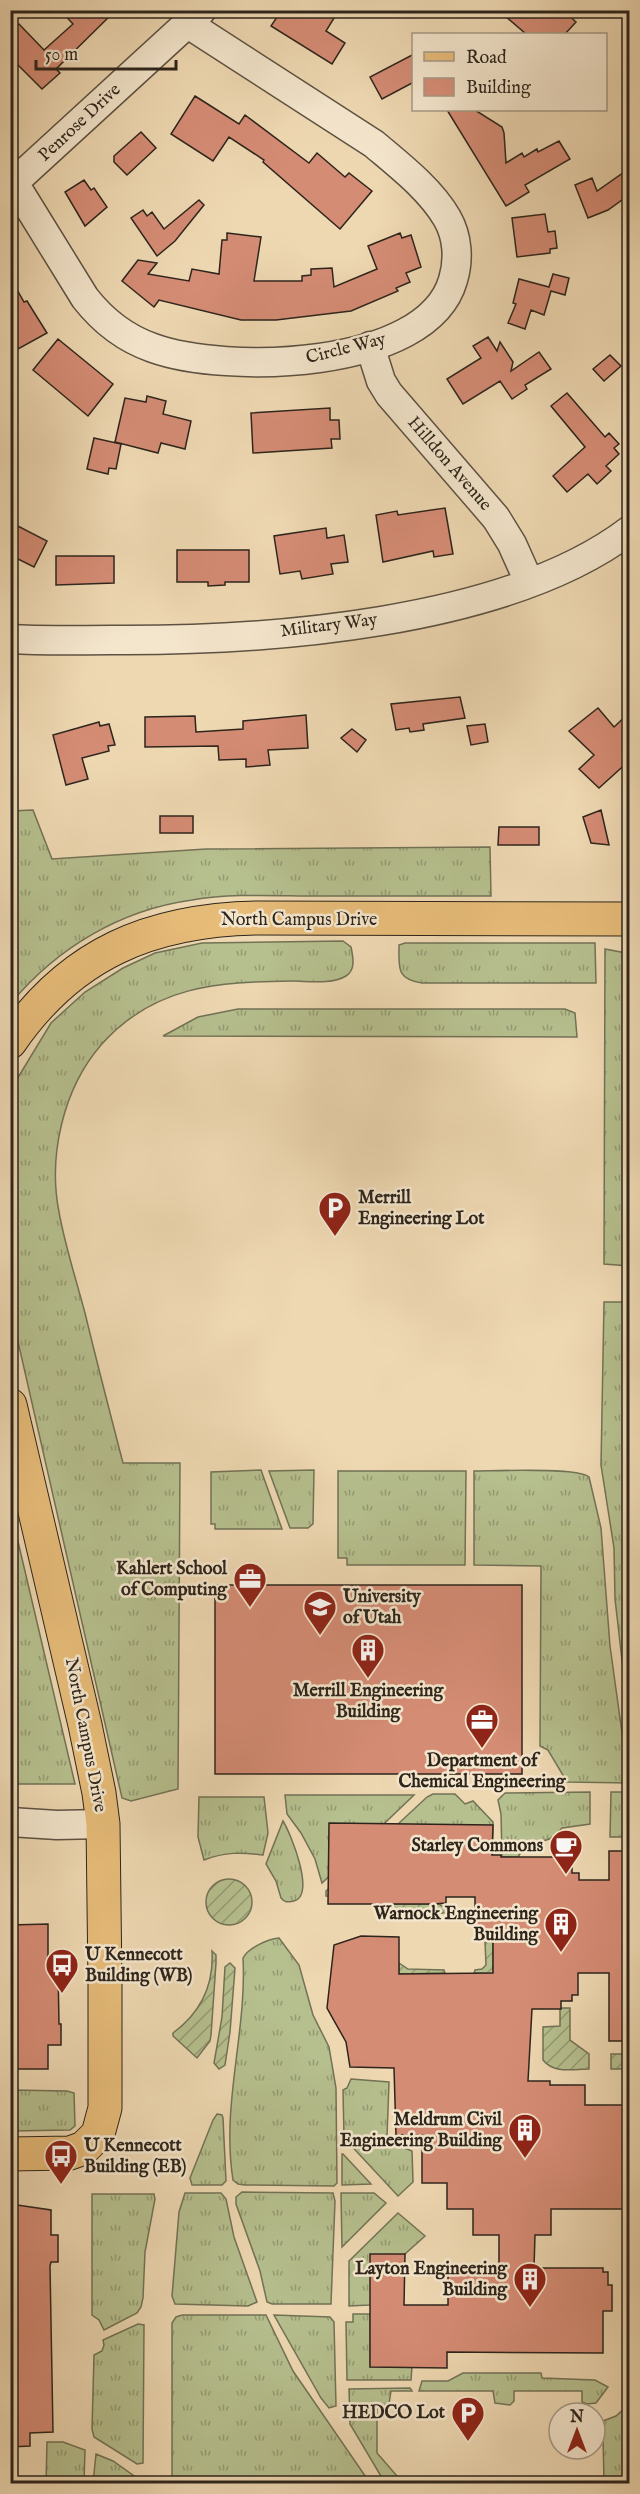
<svg xmlns="http://www.w3.org/2000/svg" width="640" height="2494" font-family="'IM FELL English',serif">
<style>
.grass{fill:url(#grass-tufts);stroke:#727255;stroke-width:1.5}
.garden{fill:url(#garden-furrows);stroke:#727255;stroke-width:1.5}
.building{fill:#d58c75;stroke:#2d251c;stroke-width:1.5}
.lines{fill:none;stroke-linecap:round;stroke-linejoin:round}
.minor-casing{stroke:#5d5242;stroke-width:31}
.major-casing{stroke:#2d251c;stroke-width:35}
.minor{stroke:#f4e6cd;stroke-width:28}
.major{stroke:#e7bc79;stroke-width:33}
.labels{text-anchor:middle;dominant-baseline:central;stroke-width:5;stroke-linejoin:round;paint-order:stroke}
.street-label{font-size:18px;fill:#2d251c;stroke:#f4e6cd}
.poi-label{font-size:18px;font-weight:bold;fill:#2d251c;stroke:#f4e6cd;text-anchor:end}
</style>
<defs>
<pattern id="grass-tufts" width="24" height="20" patternUnits="userSpaceOnUse" patternTransform="scale(1.5)"><rect width="24" height="20" fill="#b6bf8e"/><path d="M3 7l-1-3M5 7V3M7 7l1-3M15 17l-1-3M17 17v-4M19 17l1-3" fill="none" stroke="#949b73"/></pattern>
<pattern id="garden-furrows" width="10" height="10" patternUnits="userSpaceOnUse" patternTransform="scale(1.5)"><rect width="10" height="10" fill="#b6bf8e"/><path d="M-1 1l2-2M0 10L10 0M9 11l2-2" fill="none" stroke="#949b73"/></pattern>
</defs>
<rect width="100%" height="100%" fill="#eed8b2"/>
<filter id="stains"><feTurbulence type="fractalNoise" baseFrequency=".00333" numOctaves="4"/><feColorMatrix values="0 0 0 0 .2 0 0 0 0 .09 0 0 0 0 .02 0 0 0 .5 -.17"/></filter>
<radialGradient id="worn" r=".72"><stop offset=".6" stop-color="#630" stop-opacity="0"/><stop offset="1" stop-color="#630" stop-opacity=".3"/></radialGradient>
<path class="grass" d="M 33,810 L 52,859 L 206,849 L 490,847 L 491,896 C 434,896 376,896 319,896 C 277,896 233,893 192,900 C 120,910 57,948 11,1003 L 11,811 Z
M 343,941 L 351,947 C 353,957 356,970 346,976 C 331,985 308,981 292,981 C 218,982 154,985 101,1045 C 63,1089 48,1156 59,1212 C 65,1246 76,1279 85,1313 C 97,1363 110,1413 123,1463 L 180,1463 L 178,1789 L 131,1801 L 122,1798 L 11,1311 L 11,1089 L 51,1023 L 85,992 L 123,968 L 155,953 L 202,943 Z
M 405,943 L 595,943 L 596,983 L 422,983 C 396,979 399,968 399,945 Z
M 605,949 L 626,953 L 629,957 L 629,1266 L 604,1264 Z
M 238,1009 L 565,1009 L 575,1013 L 577,1037 L 163,1036 L 198,1017 Z
M 604,1302 L 629,1302 L 629,1721 L 615,1599 L 614,1548 L 601,1465 Z
M 261,1470 L 282,1529 L 215,1529 L 215,1524 L 211,1524 L 211,1472 Z
M 314,1470 L 313,1524 L 308,1528 L 290,1528 L 269,1471 Z
M 338,1471 L 466,1471 L 465,1565 L 347,1565 L 347,1558 L 338,1558 Z
M 474,1471 C 493,1471 579,1467 589,1477 L 601,1528 L 610,1646 L 629,1783 L 567,1782 L 548,1750 L 540,1746 L 541,1566 L 474,1565 Z
M 10,1511 L 16,1533 L 75,1784 L 11,1784 Z
M 590,1792 L 590,1824 L 562,1828 L 554,1837 L 523,1849 L 518,1857 L 502,1857 L 501,1814 L 498,1800 L 505,1793 Z
M 611,1792 L 629,1792 L 629,1837 L 610,1837 Z
M 433,1794 L 455,1794 L 465,1804 L 473,1801 L 493,1822 L 492,1868 L 341,1897 L 326,1896 L 326,1891 L 427,1797 Z
M 285,1795 L 414,1795 L 322,1883 L 315,1859 L 301,1833 L 287,1814 Z
M 199,1797 L 264,1797 L 268,1833 L 263,1855 C 241,1852 225,1852 204,1860 L 198,1837 Z
M 283,1821 C 291,1834 316,1896 294,1901 C 288,1902 285,1903 281,1898 L 276,1881 L 266,1864 Z
M 279,1938 L 299,1965 L 313,2015 L 329,2047 L 336,2088 L 337,2183 L 334,2186 L 245,2185 L 238,2184 L 233,2180 C 221,2105 247,2032 243,1958 C 248,1948 268,1939 279,1938 Z
M 351,2079 L 389,2082 L 387,2137 L 397,2145 L 412,2151 L 413,2182 L 398,2196 L 344,2138 L 343,2090 L 347,2088 Z
M 11,2090 L 67,2091 L 74,2093 L 75,2126 L 70,2130 L 11,2131 Z
M 217,2114 L 222,2115 L 223,2118 L 226,2181 L 222,2185 L 192,2185 L 190,2178 L 213,2120 Z
M 342,2154 L 343,2154 L 371,2184 L 342,2185 Z
M 242,2192 L 333,2193 L 335,2201 L 331,2304 L 272,2304 L 267,2302 L 260,2271 L 236,2204 L 236,2197 Z
M 185,2193 L 221,2193 L 226,2199 L 234,2237 L 257,2302 L 248,2306 L 175,2304 L 172,2296 L 179,2212 Z
M 341,2193 L 374,2193 L 386,2203 L 342,2247 Z
M 92,2194 L 154,2194 L 155,2199 L 145,2252 L 143,2298 L 141,2307 L 137,2313 L 104,2330 L 99,2320 L 92,2315 Z
M 398,2213 L 425,2236 L 405,2254 L 370,2305 L 349,2306 L 349,2261 Z
M 353,2314 L 370,2314 L 370,2367 L 412,2366 L 411,2380 L 347,2380 L 346,2322 L 353,2322 Z
M 182,2315 L 266,2315 L 293,2371 L 370,2483 L 172,2483 L 172,2323 L 176,2317 Z
M 274,2315 L 330,2317 L 334,2322 L 336,2406 L 329,2408 L 321,2398 Z
M 138,2324 L 144,2325 L 143,2463 L 137,2464 L 94,2437 L 92,2429 L 94,2355 L 102,2351 L 104,2345 L 103,2340 Z
M 463,2373 L 541,2373 L 542,2378 L 595,2380 L 608,2387 L 596,2403 L 587,2404 L 582,2402 L 582,2391 L 514,2391 L 514,2401 L 510,2405 L 495,2403 L 493,2391 L 419,2391 L 422,2381 L 448,2381 Z
M 410,2388 L 412,2391 L 391,2391 L 389,2404 L 377,2405 L 377,2453 L 403,2483 L 385,2483 L 350,2424 L 349,2389 Z
M 626,2407 L 630,2412 L 628,2483 L 604,2483 L 603,2436 L 595,2435 L 595,2424 L 616,2416 Z
M 47,2442 L 63,2442 L 85,2450 L 84,2483 L 46,2483 Z
M 96,2454 L 113,2461 L 144,2483 L 93,2483 Z"/>
<path class="garden" d="M206 1902a23 23 0 1 1 46 0a23 23 0 1 1-46 0Z
M 382,1904 L 439,1904 L 453,1913 L 388,1913 Z
M 485,1942 L 493,1942 L 493,1973 L 474,1973 L 475,1970 L 482,1969 L 486,1965 Z
M 212,1951 L 216,1955 L 216,1963 L 211,2035 L 210,2041 L 197,2058 L 173,2036 L 173,2033 C 200,2013 214,1985 212,1951 Z
M 230,1963 L 235,1968 L 230,2032 L 225,2065 L 219,2069 L 214,2063 L 222,2017 L 225,1967 Z
M 399,1963 L 408,1969 L 444,1970 L 445,1973 L 399,1974 Z
M 560,2008 L 570,2008 L 570,2040 L 589,2054 L 589,2069 C 573,2069 554,2074 543,2060 L 543,2027 L 560,2026 Z
M 611,2054 L 629,2054 L 629,2069 L 611,2069 Z"/>
<path class="building" d="M 60,10 L 116,10 L 56,69 L 60,73 L 42,89 L 10,57 L 10,32 L 19,24 L 44,50 L 73,24 Z
M 292,10 L 339,10 L 326,31 L 345,43 L 332,64 L 271,26 L 281,11 L 288,16 Z
M 498,10 L 563,10 L 576,22 L 565,34 L 526,34 Z
M 414,54 L 414,82 L 382,99 L 370,77 Z
M 195,96 L 239,124 L 245,115 L 309,163 L 317,153 L 345,177 L 349,173 L 372,191 L 340,229 L 263,162 L 264,160 L 229,137 L 213,161 L 171,134 Z
M 447,110 L 475,110 L 502,127 L 504,133 L 506,163 L 522,153 L 524,157 L 537,149 L 538,152 L 559,141 L 570,159 L 525,185 L 529,192 L 506,206 Z
M 141,132 L 156,148 L 127,175 L 114,162 L 114,156 Z
M 630,168 L 630,194 L 608,210 L 588,218 L 575,185 L 592,178 L 597,191 Z
M 84,180 L 91,190 L 94,188 L 107,207 L 85,226 L 65,192 Z
M 199,200 L 204,205 L 175,241 L 157,256 L 131,218 L 143,210 L 147,216 L 152,212 L 164,229 Z
M 545,214 L 548,232 L 555,231 L 557,248 L 550,249 L 550,253 L 517,257 L 512,218 Z
M 227,233 L 261,237 L 254,281 L 302,281 L 302,276 L 311,275 L 311,269 L 332,268 L 334,287 L 377,269 L 368,246 L 400,233 L 402,238 L 411,235 L 421,267 L 406,273 L 410,282 L 396,288 L 398,291 L 351,311 L 276,320 L 241,320 L 159,300 L 154,307 L 122,281 L 138,260 L 157,263 L 148,274 L 189,281 L 192,269 L 219,274 L 222,240 L 227,240 Z
M 553,274 L 569,278 L 565,295 L 551,291 L 544,315 L 531,310 L 525,329 L 508,323 L 516,304 L 513,303 L 519,279 L 549,287 Z
M 10,277 L 24,302 L 27,301 L 47,333 L 18,349 L 10,334 Z
M 488,337 L 497,351 L 500,342 L 513,362 L 511,371 L 539,352 L 551,369 L 525,385 L 527,389 L 512,399 L 500,381 L 463,404 L 447,379 L 481,358 L 473,346 Z
M 58,339 L 113,384 L 88,416 L 33,370 Z
M 610,355 L 621,366 L 604,381 L 593,369 Z
M 567,393 L 605,437 L 609,433 L 619,444 L 614,448 L 619,454 L 606,466 L 611,471 L 597,484 L 588,474 L 567,492 L 553,476 L 585,447 L 551,406 Z
M 147,396 L 166,401 L 163,414 L 191,421 L 185,449 L 161,443 L 158,453 L 115,442 L 125,398 L 146,402 Z
M 330,408 L 330,420 L 339,420 L 340,439 L 331,439 L 332,448 L 253,453 L 251,413 Z
M 94,438 L 121,444 L 116,469 L 109,468 L 108,474 L 87,469 Z
M 445,508 L 453,554 L 434,557 L 433,551 L 383,562 L 376,515 L 397,511 L 398,515 Z
M 10,522 L 47,541 L 34,567 L 10,555 Z
M 326,528 L 327,538 L 344,535 L 348,562 L 331,564 L 333,574 L 302,579 L 300,571 L 280,574 L 274,536 Z
M 177,550 L 249,550 L 249,582 L 225,582 L 225,585 L 208,586 L 208,582 L 177,582 Z
M 56,556 L 114,556 L 114,583 L 56,585 Z
M 460,697 L 465,718 L 423,724 L 424,730 L 410,732 L 409,728 L 396,730 L 391,704 Z
M 598,708 L 614,727 L 630,712 L 630,760 L 599,788 L 579,769 L 594,755 L 569,731 Z
M 306,715 L 308,748 L 268,750 L 270,765 L 246,767 L 246,759 L 219,760 L 218,746 L 145,747 L 145,717 L 195,716 L 196,732 L 243,729 L 243,721 Z
M 99,722 L 100,726 L 109,724 L 115,745 L 108,746 L 109,751 L 82,758 L 88,779 L 66,785 L 53,735 Z
M 485,724 L 488,742 L 471,745 L 467,726 Z
M 352,729 L 366,740 L 357,752 L 341,738 Z
M 601,810 L 609,845 L 591,843 L 583,817 Z
M 160,816 L 193,816 L 193,833 L 160,833 Z
M 499,827 L 539,827 L 539,845 L 498,845 Z
M 215,1585 L 522,1585 L 522,1774 L 215,1774 Z
M 329,1823 L 493,1825 L 492,1855 L 501,1855 L 501,1857 L 561,1857 L 561,1868 L 572,1868 L 572,1873 L 579,1873 L 579,1880 L 609,1880 L 609,1851 L 630,1851 L 630,2041 L 609,2041 L 609,1973 L 578,1973 L 578,1995 L 572,1995 L 572,2001 L 561,2001 L 561,2009 L 532,2009 L 528,2081 L 550,2081 L 550,2085 L 585,2085 L 585,2105 L 628,2105 L 628,2209 L 551,2209 L 551,2235 L 535,2235 L 534,2268 L 603,2268 L 603,2272 L 608,2272 L 608,2285 L 612,2285 L 612,2311 L 603,2311 L 603,2353 L 447,2352 L 447,2368 L 370,2367 L 370,2254 L 405,2254 L 404,2305 L 448,2305 L 448,2268 L 499,2268 L 499,2235 L 473,2235 L 473,2209 L 447,2209 L 447,2183 L 422,2183 L 422,2135 L 396,2135 L 394,2068 L 350,2067 L 346,2042 L 327,2008 L 334,1945 L 361,1936 L 399,1937 L 399,1974 L 493,1973 L 493,1939 L 475,1939 L 475,1897 L 446,1897 L 446,1903 L 434,1904 L 328,1904 Z
M 48,1924 L 48,1969 L 58,1969 L 59,2024 L 61,2024 L 61,2045 L 48,2045 L 48,2069 L 10,2069 L 10,1925 Z
M 10,2204 L 51,2210 L 51,2235 L 58,2235 L 58,2262 L 51,2262 L 50,2266 L 53,2432 L 30,2433 L 30,2446 L 10,2447 Z"/>
<g class="lines">
<defs>
<path id="minor" d="M 14,183 L 85,298 C 103,321 124,338 153,348 C 225,374 427,371 453,280 C 459,260 458,237 447,218 C 430,189 400,166 374,144 L 188,24
M 10,186 L 201,11
M 370,346 L 381,381 L 389,394 L 496,518 L 512,544 L 529,582
M 10,639 C 44,641 77,640 111,640 C 264,641 505,625 630,530
M 10,1822 L 57,1825 L 103,1824"/>
<path id="major" d="M 10,1042 C 71,953 151,920 257,918 L 630,919
M 10,1405 L 85,1725 L 99,1793 L 103,1824 L 105,1984 L 105,2108 L 98,2134 L 84,2148 L 70,2153 L 10,2154"/>
</defs>
<use href="#minor" class="minor-casing"/>
<use href="#major" class="major-casing"/>
<use href="#minor" class="minor"/>
<use href="#major" class="major"/>
</g>
<defs>
<symbol id="parking-pin" viewBox="-11 -11 22 30"><path d="M0 17L-7.5 6A9.5 9.5 0 1 1 7.5 6Z" fill="#8f2418" stroke="#f4e6cd"/><path d="M-3.5-5.5H1a3.5 3.5 0 0 1 0 7H-1V5.5H-3.5ZM-1-3.4V-.6H.8a1.4 1.4 0 0 0 0-2.8Z" fill="#fff"/></symbol>
<symbol id="office-pin" viewBox="-11 -11 22 30"><path d="M0 17L-7.5 6A9.5 9.5 0 1 1 7.5 6Z" fill="#8f2418" stroke="#f4e6cd"/><path d="M-6-3h4V-5.5h4V-3h4V5H-6ZM-1-4.5V-3h2v-1.5ZM-6 0V1H6V0Z" fill="#fff"/></symbol>
<symbol id="university-pin" viewBox="-11 -11 22 30"><path d="M0 17L-7.5 6A9.5 9.5 0 1 1 7.5 6Z" fill="#8f2418" stroke="#f4e6cd"/><path d="M0-5L7-2L0 1L-7-2ZM-4 1L0 2.5L4 1V4Q0 6-4 4Z" fill="#fff"/></symbol>
<symbol id="building-pin" viewBox="-11 -11 22 30"><path d="M0 17L-7.5 6A9.5 9.5 0 1 1 7.5 6Z" fill="#8f2418" stroke="#f4e6cd"/><path d="M-4-6H4V6H1V3H-1V6H-4ZM-2.5-4.3h1.7v1.8h-1.7ZM.8-4.3h1.7v1.8H.8ZM-2.5-1h1.7V.8h-1.7ZM.8-1h1.7V.8H.8Z" fill="#fff"/></symbol>
<symbol id="cafe-pin" viewBox="-11 -11 22 30"><path d="M0 17L-7.5 6A9.5 9.5 0 1 1 7.5 6Z" fill="#8f2418" stroke="#f4e6cd"/><path d="M-5.5-4.5H6V0H3Q3 3.5 0 3.5H-2.5Q-5.5 3.5-5.5 0ZM3-3.2v2h1.7v-2ZM-6 4.5H4V6H-6Z" fill="#fff"/></symbol>
<symbol id="bus-pin" viewBox="-11 -11 22 30"><path d="M0 17L-7.5 6A9.5 9.5 0 1 1 7.5 6Z" fill="#8f2418" stroke="#f4e6cd"/><path d="M-5-6H5V4H4V6H2V4H-2V6H-4V4H-5ZM-3.5-4V0h7V-4ZM-3.5 1.2v1.5H-2V1.2ZM2 1.2v1.5H3.5V1.2Z" fill="#fff"/></symbol>
</defs>
<g fill-rule="evenodd">
<use href="#parking-pin" x="316" y="1189" width="38" height="52"/>
<use href="#office-pin" x="231" y="1560" width="38" height="52"/>
<use href="#university-pin" x="301" y="1588" width="38" height="52"/>
<use href="#building-pin" x="349" y="1631" width="38" height="52"/>
<use href="#office-pin" x="463" y="1701" width="38" height="52"/>
<use href="#cafe-pin" x="547" y="1827" width="38" height="52"/>
<use href="#building-pin" x="542" y="1905" width="38" height="52"/>
<use href="#bus-pin" x="43" y="1946" width="38" height="52"/>
<use href="#building-pin" x="506" y="2111" width="38" height="52"/>
<use href="#bus-pin" x="42" y="2137" width="38" height="52"/>
<use href="#building-pin" x="511" y="2260" width="38" height="52"/>
<use href="#parking-pin" x="449" y="2394" width="38" height="52"/>
</g>
<g class="labels">
<g class="street-label">
<text transform="translate(80 123) rotate(-43)">Penrose Drive</text>
<text transform="translate(346 349) rotate(-14)">Circle Way</text>
<text transform="translate(449 464) rotate(49)">Hilldon Avenue</text>
<text transform="translate(329 626) rotate(-7)">Military Way</text>
<text x="299" y="920">North Campus Drive</text>
<text transform="translate(85 1735) rotate(79)">North Campus Drive</text>
</g>
<g class="poi-label">
<text x="358" y="1198" text-anchor="start">Merrill<tspan x="358" dy="21">Engineering Lot</tspan></text>
<text x="227" y="1569">Kahlert School<tspan x="227" dy="21">of Computing</tspan></text>
<text x="343" y="1597" text-anchor="start">University<tspan x="343" dy="21">of Utah</tspan></text>
<text x="368" y="1691" text-anchor="middle">Merrill Engineering<tspan x="368" dy="21">Building</tspan></text>
<text x="482" y="1761" text-anchor="middle">Department of<tspan x="482" dy="21">Chemical Engineering</tspan></text>
<text x="543" y="1846">Starley Commons</text>
<text x="538" y="1914">Warnock Engineering<tspan x="538" dy="21">Building</tspan></text>
<text x="85" y="1955" text-anchor="start">U Kennecott<tspan x="85" dy="21">Building (WB)</tspan></text>
<text x="502" y="2120">Meldrum Civil<tspan x="502" dy="21">Engineering Building</tspan></text>
<text x="84" y="2146" text-anchor="start">U Kennecott<tspan x="84" dy="21">Building (EB)</tspan></text>
<text x="507" y="2269">Layton Engineering<tspan x="507" dy="21">Building</tspan></text>
<text x="445" y="2413">HEDCO Lot</text>
</g>
</g>
<rect width="640" height="2494" fill="none" stroke="#eed8b2" stroke-width="36"/>
<rect x="12" y="12" width="616" height="2470" fill="none" stroke="#2d251c" stroke-width="3"/>
<rect x="18" y="18" width="604" height="2458" fill="none" stroke="#2d251c" stroke-width="1.5"/>
<rect x="412" y="33" width="195" height="78" fill="#f4e6cd" stroke="#a49986" stroke-width="1.5"/>
<rect x="424" y="52" width="30" height="9" fill="#e7bc79" stroke="#a49986" stroke-width="1.5"/>
<text x="466" y="63" font-size="18" fill="#2d251c">Road</text>
<rect x="424" y="78" width="30" height="18" fill="#d58c75" stroke="#a49986" stroke-width="1.5"/>
<text x="466" y="93" font-size="18" fill="#2d251c">Building</text>
<g transform="translate(577 2431)"><circle r="28" fill="#f4e6cd" stroke="#a49986" stroke-width="1.5"/>
<path d="M0-4.5L10 22L0 15L-10 22Z" fill="#8f2418"/>
<text y="-9" font-size="16" font-weight="bold" text-anchor="middle" fill="#2d251c">N</text>
</g>
<path d="M36 60v9h140v-9" fill="none" stroke="#2d251c" stroke-width="3"/>
<text x="45" y="60" font-size="18" fill="#2d251c" stroke="#f4e6cd" stroke-width="4.5" paint-order="stroke">50 m</text>
<rect width="100%" height="100%" filter="url(#stains)"/>
<rect width="100%" height="100%" fill="url(#worn)"/>
</svg>
